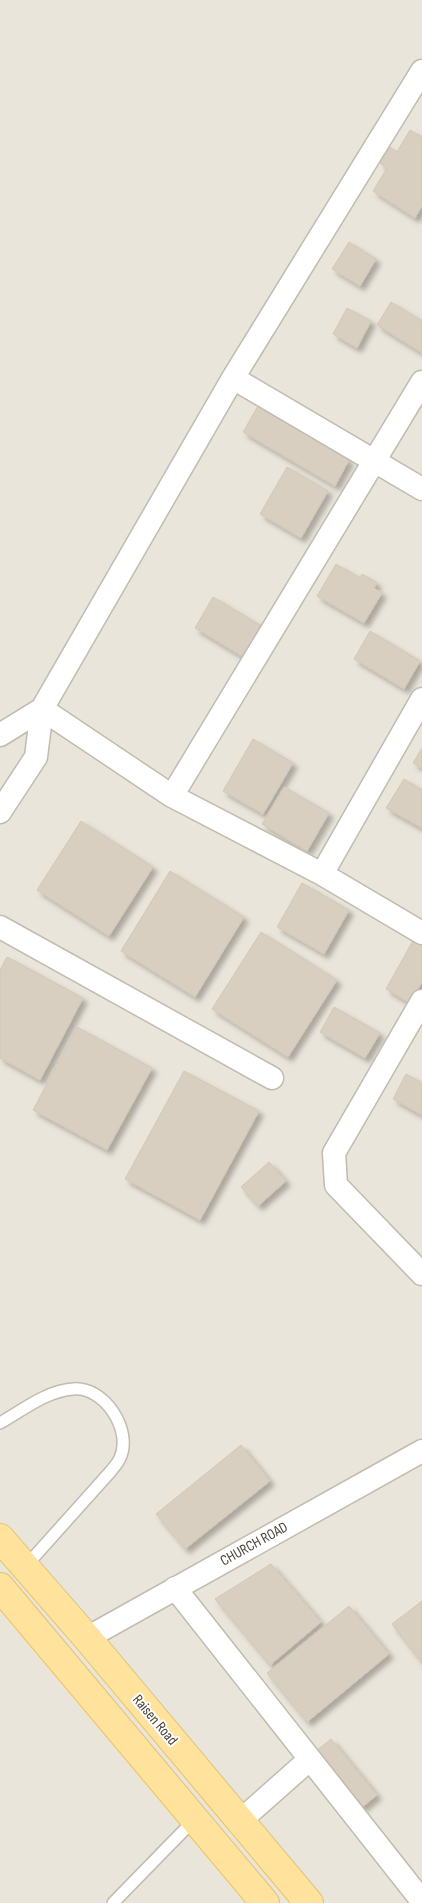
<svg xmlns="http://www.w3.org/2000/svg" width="422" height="1903" font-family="'Sofia Sans Condensed',sans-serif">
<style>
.residential{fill:#eae5da}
.building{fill:#d8cfc1;stroke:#d3c7b4;filter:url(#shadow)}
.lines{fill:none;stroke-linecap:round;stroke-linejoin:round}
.service-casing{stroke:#c2bbae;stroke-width:14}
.minor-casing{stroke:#c2bbae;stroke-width:25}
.primary-casing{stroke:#e6c16a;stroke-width:30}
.service{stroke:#fff;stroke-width:11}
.minor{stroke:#fff;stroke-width:22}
.primary{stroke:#ffe39c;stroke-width:28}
.labels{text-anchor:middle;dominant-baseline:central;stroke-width:4;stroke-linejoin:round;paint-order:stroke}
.street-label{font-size:15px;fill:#4b4439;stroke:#fff}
</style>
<defs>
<filter id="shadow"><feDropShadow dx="4.5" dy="4.5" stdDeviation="2.5" flood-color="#0004"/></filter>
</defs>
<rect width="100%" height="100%" fill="#f6f3ec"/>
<path class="residential" d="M 0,0 L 422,0 L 422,1903 L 0,1903 Z"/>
<path class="building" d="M 410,130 L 422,137 L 422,206 L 415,218 L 373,191 L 387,168 L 380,163 L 390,147 L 397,152 Z
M 349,242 L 376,259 L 360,286 L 332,269 Z
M 391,302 L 422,321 L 422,353 L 377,325 Z
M 347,308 L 371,321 L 357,348 L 333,334 Z
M 258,406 L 349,460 L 335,486 L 243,432 Z
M 287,467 L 328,491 L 301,538 L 260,514 Z
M 336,564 L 360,578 L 362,574 L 377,583 L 374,588 L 382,593 L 364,623 L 317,596 Z
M 213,597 L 263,627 L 245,658 L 195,628 Z
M 370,631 L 420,661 L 404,689 L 354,659 Z
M 253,739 L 293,763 L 263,814 L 223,791 Z
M 422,748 L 422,768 L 413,763 Z
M 404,779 L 422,790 L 422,828 L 386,808 Z
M 284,787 L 329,813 L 307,851 L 262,824 Z
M 81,821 L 153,867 L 109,936 L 37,890 Z
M 170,871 L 244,917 L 195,997 L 121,951 Z
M 302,883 L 349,910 L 324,954 L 277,927 Z
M 261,932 L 337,980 L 288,1057 L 212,1009 Z
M 414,939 L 422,943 L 422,982 L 410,1003 L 386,989 Z
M 7,957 L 83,998 L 40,1080 L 0,1058 L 0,970 Z
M 334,1007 L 380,1033 L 365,1058 L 320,1032 Z
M 77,1027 L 152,1068 L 107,1150 L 33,1110 Z
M 184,1071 L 259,1111 L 200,1220 L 125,1179 Z
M 406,1074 L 422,1083 L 422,1115 L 393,1099 Z
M 269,1162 L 286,1181 L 258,1206 L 241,1187 Z
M 241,1445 L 270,1481 L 185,1549 L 156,1514 Z
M 271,1564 L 321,1622 L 270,1665 L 215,1599 Z
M 422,1601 L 422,1663 L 392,1624 Z
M 349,1606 L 389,1654 L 307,1722 L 267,1673 Z
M 331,1739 L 377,1795 L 361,1808 L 316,1751 Z"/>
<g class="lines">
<defs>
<path id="service" d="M 0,1423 C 23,1410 46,1391 73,1389 C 104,1386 133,1430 120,1458 C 118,1463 114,1467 111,1471 L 25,1567
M 113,1903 L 195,1819"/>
<path id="minor" d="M 233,378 L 422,489
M 42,709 L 172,796 L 322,874 L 422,933
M 0,735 L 42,709
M 172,796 L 422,382
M 0,812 L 36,757 L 42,709 L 233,378 L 422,71
M 322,874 L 422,699
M 0,927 L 272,1078
M 422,1001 L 334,1153 L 336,1185 L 422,1274
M 175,1588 L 422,1901
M 87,1638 L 422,1451
M 240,1821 L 310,1759"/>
<path id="primary" d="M 0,1538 L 87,1638 L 309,1903
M 0,1587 L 265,1903"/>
</defs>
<use href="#service" class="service-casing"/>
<use href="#minor" class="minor-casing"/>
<use href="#primary" class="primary-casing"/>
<use href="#service" class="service"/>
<use href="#minor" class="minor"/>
<use href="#primary" class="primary"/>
</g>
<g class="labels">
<g class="street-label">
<text transform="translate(254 1544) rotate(-29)">CHURCH ROAD</text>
<text transform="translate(155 1720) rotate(50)">Raisen Road</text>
</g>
</g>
</svg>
